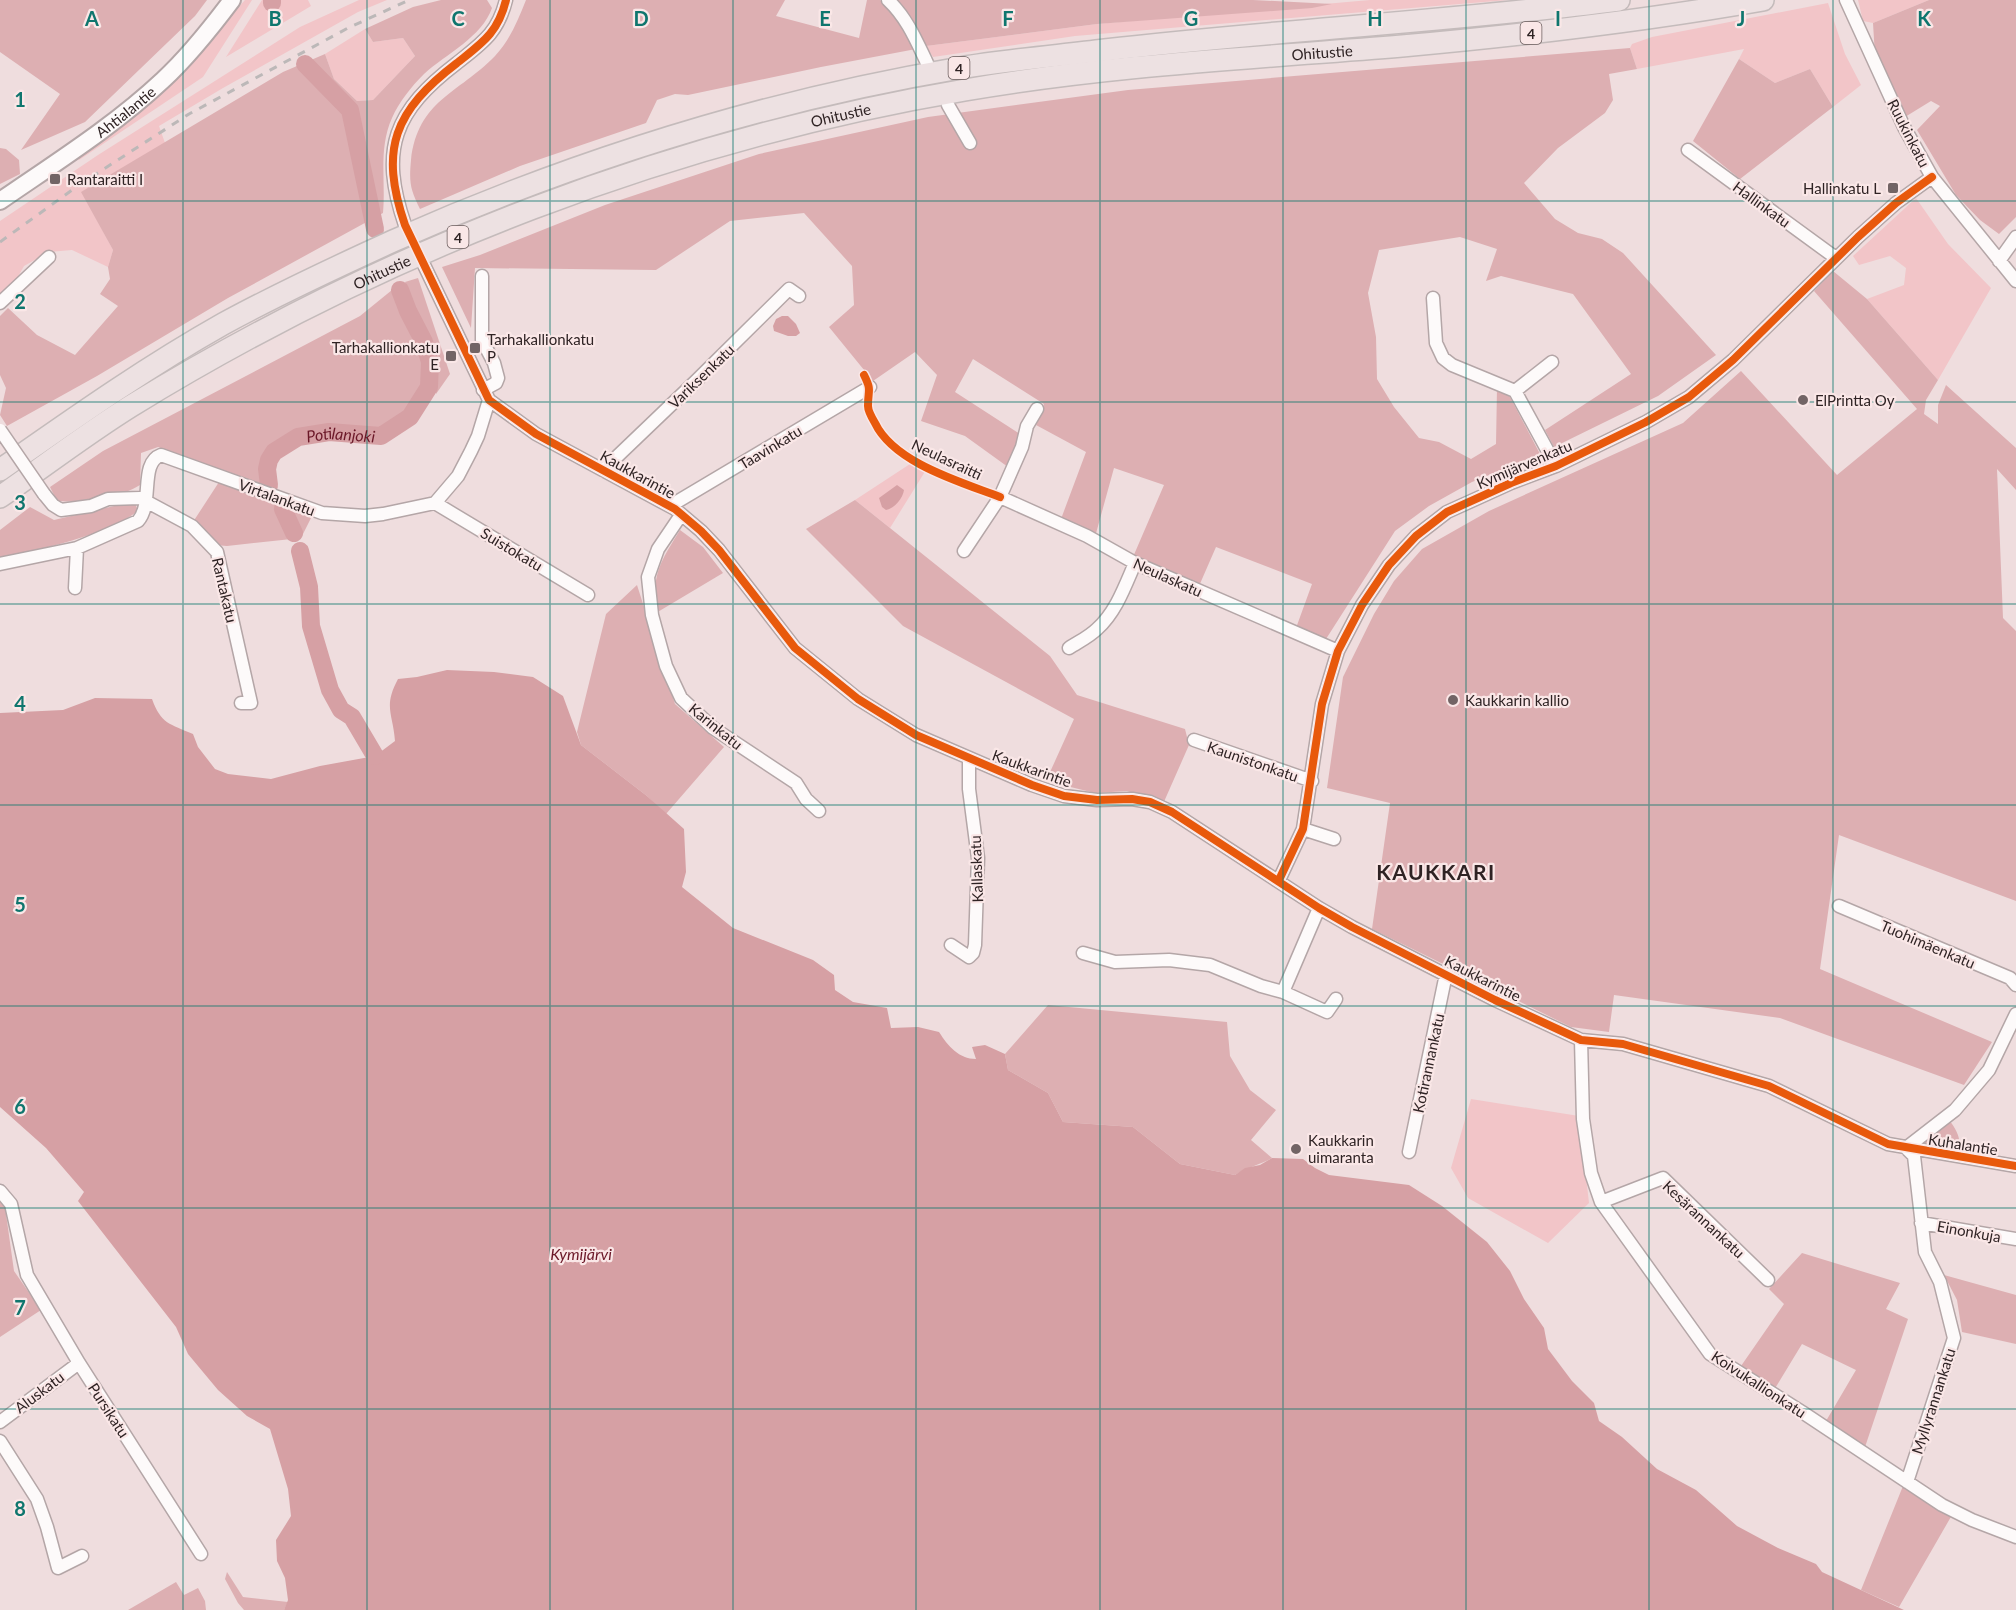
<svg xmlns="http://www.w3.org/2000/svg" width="2016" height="1610" font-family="Lato,sans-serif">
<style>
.green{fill:#f2c5c8}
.forest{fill:#ddafb2}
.water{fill:#d6a0a4}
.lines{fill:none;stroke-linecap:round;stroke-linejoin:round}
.river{stroke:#d6a0a4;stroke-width:18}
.minor-casing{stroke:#b4a6a7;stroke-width:15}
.secondary-casing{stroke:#b4a6a7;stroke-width:20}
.motorway-casing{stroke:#c4bbbb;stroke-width:24}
.minor{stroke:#fdfafa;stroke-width:12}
.secondary{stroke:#fdfafa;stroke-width:16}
.motorway{stroke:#ede1e2;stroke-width:21}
.rail{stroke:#bcb8b8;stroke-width:3;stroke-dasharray:8 8;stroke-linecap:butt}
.minor-bridge-casing{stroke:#b4a6a7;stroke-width:15;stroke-linecap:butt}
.minor-bridge{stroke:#fdfafa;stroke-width:12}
.cycleway-casing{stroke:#fae7e7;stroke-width:11}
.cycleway{stroke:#e8590c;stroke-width:8}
.grid{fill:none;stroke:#0f766e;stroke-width:1.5;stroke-opacity:0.55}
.poi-dot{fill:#726465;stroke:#fae7e7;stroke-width:2}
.labels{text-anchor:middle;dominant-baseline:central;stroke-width:4.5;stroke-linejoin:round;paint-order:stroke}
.shield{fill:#fae7e7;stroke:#6c5e5e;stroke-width:1.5}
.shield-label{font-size:14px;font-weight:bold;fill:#2f2324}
.street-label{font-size:15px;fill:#2f2324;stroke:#fae7e7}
.poi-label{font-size:15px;fill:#2f2324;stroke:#fae7e7;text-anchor:start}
.water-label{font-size:16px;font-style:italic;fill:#6b1828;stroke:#fae7e7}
.district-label{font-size:21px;font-weight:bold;letter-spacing:1.5px;fill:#2f2324;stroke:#fae7e7}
.grid-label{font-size:20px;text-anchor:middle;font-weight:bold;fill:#0f766e;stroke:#fae7e7;stroke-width:4.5;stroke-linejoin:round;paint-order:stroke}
</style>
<rect width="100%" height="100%" fill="#efddde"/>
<path class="green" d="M 245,0 L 252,0 L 203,77 L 79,160 L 76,155 L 179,75 Z
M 262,0 L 308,0 L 311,6 L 226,57 Z
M 359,0 L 387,0 L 358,12 L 223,88 L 159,126 L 165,143 L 82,192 L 113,250 L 108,267 L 72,250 L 49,252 L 24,266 L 15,282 L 0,297 L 0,221 L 98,155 L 300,27 Z
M 1370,0 L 1508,0 L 1075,36 L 933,57 L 926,46 L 1097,24 Z
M 1858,0 L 1929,0 L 1873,23 L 1863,21 Z
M 1828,3 L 1845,54 L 1861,85 L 1833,107 L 1810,69 L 1775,83 L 1739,59 L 1744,49 L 1637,69 L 1630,48 L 1632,44 L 1652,37 Z
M 365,29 L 373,42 L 403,38 L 415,56 L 373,100 L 357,101 L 334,79 L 325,54 Z
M 1916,198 L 1948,244 L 1991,288 L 1938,380 L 1867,299 L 1904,285 L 1906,268 L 1890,256 L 1859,265 L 1853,256 Z
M 910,464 L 926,470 L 890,528 L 855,500 Z
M 1471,1099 L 1579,1116 L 1589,1203 L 1548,1243 L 1468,1198 L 1451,1168 Z"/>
<path class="forest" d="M 0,0 L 207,0 L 195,16 L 85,122 L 21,150 L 60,94 L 0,52 Z
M 441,0 L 487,0 L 492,8 C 482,37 446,54 424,74 C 411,87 399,102 392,118 C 378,149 386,182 383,213 L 228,298 L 97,376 L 7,426 L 0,415 L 6,388 L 0,375 L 0,316 L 8,308 L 37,335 L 75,355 L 118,306 L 100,294 L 110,279 L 108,267 L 113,250 L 81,192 L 283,72 L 325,54 L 334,79 L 357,101 L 373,100 L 415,56 L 403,38 L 373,42 L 365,29 L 413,7 Z
M 526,0 L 785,0 L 776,16 L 859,38 L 867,0 L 880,0 L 896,15 L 916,49 L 821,67 L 688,95 L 675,94 L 657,100 L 646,123 L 520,166 L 420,209 C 410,189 409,182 411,160 C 418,100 458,94 495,56 C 510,40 518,20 526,0 Z
M 894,0 L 1253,0 L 1332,4 L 1312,8 L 1097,24 L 926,46 L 917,28 Z
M 1929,0 L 2016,0 L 2016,217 L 1999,234 L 1980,220 L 1956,195 L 1917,130 L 1940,106 L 1931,101 L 1905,117 L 1875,56 L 1873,23 Z
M 1630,48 L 1637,69 L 1609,74 L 1613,100 L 1605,113 L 1558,148 L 1524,183 L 1555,219 L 1578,233 L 1602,239 L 1623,253 L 1716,355 L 1658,396 L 1554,447 L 1545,430 L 1631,374 L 1573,294 L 1501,276 L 1486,281 L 1497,249 L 1460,237 L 1379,250 L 1368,293 L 1376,337 L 1377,379 L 1394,407 L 1419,438 L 1439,442 L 1471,459 L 1496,444 L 1497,388 L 1510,397 L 1540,454 L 1472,482 L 1429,506 L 1395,531 L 1326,639 L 1296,628 L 1312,584 L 1216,547 L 1199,586 L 1133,557 L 1164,485 L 1114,468 L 1095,537 L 1061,519 L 1086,452 L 1036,425 L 1044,404 L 973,359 L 955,392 L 1020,434 L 1008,467 L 965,436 L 921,421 L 937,375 L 915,352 L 873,381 L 829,327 L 854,305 L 852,266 L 804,213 L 730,221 L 656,270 L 475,268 L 471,328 L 442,267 L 480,255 L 605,205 L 759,154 L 928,117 L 1128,90 Z
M 1739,59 L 1775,83 L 1810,69 L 1833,107 L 1740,179 L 1693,141 Z
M 0,148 L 6,149 L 19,160 L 20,174 L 0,184 Z
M 1833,271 L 1867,299 L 1938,380 L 1926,400 L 1924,414 L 1938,424 L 1938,405 L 1946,385 L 2016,448 L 2016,490 L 1997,469 L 2003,618 L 2016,631 L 2016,901 L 1839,835 L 1820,969 L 1992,1042 L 1964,1085 L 1780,1018 L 1614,995 L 1609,1032 L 1571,1027 L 1372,929 L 1390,803 L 1327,788 L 1343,677 L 1374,614 L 1394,581 L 1422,549 L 1489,511 L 1683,423 L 1741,371 L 1837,475 L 1917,409 L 1814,291 Z
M 418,278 L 450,374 L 436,394 L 435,353 L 414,308 L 405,282 Z
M 392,290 L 424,366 L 422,386 L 406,411 L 376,430 L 327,424 L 295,433 L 261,457 L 265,488 L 158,447 L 141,453 L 140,485 C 119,498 82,503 57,501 L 50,487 L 103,451 L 360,316 Z
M 219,482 L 312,516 L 301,538 L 227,546 L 215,545 L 193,522 Z
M 855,500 L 1050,656 L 1077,695 L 1185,729 L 1189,745 L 1163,804 L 1127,791 L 1095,793 L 1046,781 L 1074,719 L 903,626 L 806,529 Z
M 127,503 L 135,503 L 138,511 C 105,536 41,549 0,558 L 0,530 L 30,507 L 54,520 Z
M 680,530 L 703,547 L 723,573 L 656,613 C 652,573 660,563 680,530 Z
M 637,585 L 675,704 L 724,747 L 666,814 L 647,796 L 581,745 L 577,732 L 606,614 Z
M 1048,1005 L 1227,1022 L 1230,1056 L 1250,1090 L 1276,1110 L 1251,1140 L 1272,1158 C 1260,1165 1247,1167 1235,1175 L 1180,1164 L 1133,1127 L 1063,1122 L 1048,1093 L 1008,1070 L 1005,1054 Z
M 1950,1121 C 1957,1131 1963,1141 1957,1153 L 1917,1144 Z
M 0,1200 L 5,1207 L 14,1271 L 41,1310 L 0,1337 Z
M 1802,1253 L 1900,1283 L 1886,1309 L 1908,1319 L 1865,1447 L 1826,1421 L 1856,1370 L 1802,1344 L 1774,1390 L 1741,1366 L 1784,1304 L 1769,1289 Z
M 1944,1275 L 2016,1295 L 2016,1344 L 1962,1332 L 1957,1300 Z
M 1903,1486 L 1952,1515 L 1899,1607 L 1861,1590 Z
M 227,1572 L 243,1597 L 288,1602 L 284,1610 L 244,1610 L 238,1603 L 225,1579 Z
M 176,1582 L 184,1595 L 198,1588 L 205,1601 L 206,1610 L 128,1610 Z"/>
<path class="water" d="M 782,316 L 788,316 L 796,324 L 800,333 L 796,336 L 788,336 L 774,331 L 773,326 L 776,319 Z
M 897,485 L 904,490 C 903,498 895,508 886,510 L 882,507 L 879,498 Z
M 447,670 L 494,672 L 533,677 L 563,696 L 581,745 L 647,796 L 684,829 L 686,872 L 682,887 L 733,928 L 813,960 L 834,975 L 835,990 L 853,1002 L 887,1008 L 891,1028 L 918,1027 L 939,1032 C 948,1046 959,1059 976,1059 L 972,1047 L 985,1045 L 1005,1054 L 1008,1070 L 1048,1093 L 1063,1122 L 1133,1127 L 1180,1164 L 1235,1175 L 1245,1168 L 1260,1165 L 1272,1158 L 1303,1159 L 1315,1168 L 1329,1175 L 1409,1185 L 1442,1206 L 1487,1242 L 1510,1271 L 1524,1299 L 1544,1328 L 1548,1349 L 1572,1381 L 1594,1403 L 1599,1421 L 1622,1437 L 1657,1469 L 1696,1490 L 1737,1526 L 1778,1548 L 1816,1564 L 1822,1572 L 1904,1610 L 284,1610 L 288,1600 L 285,1578 L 277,1561 L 276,1540 L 291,1516 L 288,1489 L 270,1429 L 247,1416 L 218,1390 L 188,1354 L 176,1327 L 78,1201 L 84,1192 L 46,1148 L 0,1107 L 0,713 L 63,710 L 95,698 L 152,699 C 161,724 170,724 193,734 L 198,747 L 215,769 L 228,774 L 271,779 L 320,766 L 375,756 L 395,741 C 393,713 383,707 398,679 L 417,677 Z"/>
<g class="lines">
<g class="river">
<path d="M 272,3 L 272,0"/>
<path d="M 305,64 L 350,110 L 375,229"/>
<path id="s1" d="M 269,485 L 267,469 L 269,460 L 274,452 L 298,437 L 329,432 L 381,436 L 410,417 L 429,387 L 430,362 L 424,342 L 408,311 L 400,290"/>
<path d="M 283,509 L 294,533"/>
<path d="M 300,551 L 309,587 L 311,626 L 330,690 L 341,710 L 352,717 L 375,756"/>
</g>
<defs>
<path id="minor" d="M 888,0 C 907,18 916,40 927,63
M 1846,0 L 1904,127 L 1932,177 L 2016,281
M 948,105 L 970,143
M 1688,150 L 1836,258
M 405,225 C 379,149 394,111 457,63 C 482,43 498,33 506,0
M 1999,261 L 2016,237
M 424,265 L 489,400 L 536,434 L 675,509 L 701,531 L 719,550 L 795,648 L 858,699 L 916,735 L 1032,785 L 1064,796 L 1097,800 L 1132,799 L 1150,802 L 1172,812 L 1319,908 L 1352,927 L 1495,1000 L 1581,1040 L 1623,1044 L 1769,1086 L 1888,1144 L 2016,1166
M 482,276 L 482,340 L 494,363 L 498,378 L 496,383 L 483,390
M 1433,298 L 1436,343 L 1443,358 L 1452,365 L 1515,391 L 1556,466
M 0,303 L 49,257
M 1515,391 L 1552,362
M 603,470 L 696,381 L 789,289 L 799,296
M 44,494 L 53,505 L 61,510 L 91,506 L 108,499 L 140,498 L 192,526 L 217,552 L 251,703 L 241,703
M 1000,497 L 1087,536 L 1135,563 L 1338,651
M 435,503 L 588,595
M 670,506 L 870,387
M 681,515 L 658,549 L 648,577 L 652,615 L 666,666 L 681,698 L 713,728 L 796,783 L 806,799 L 819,811
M 964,551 L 1000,497 L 1022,447 L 1027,426 L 1037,409
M 0,564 L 77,548 L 138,521 C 154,503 139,463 161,455 L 322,513 L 365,516 L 383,514 L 435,503 L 458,476 L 471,451 L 478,436 L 489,400
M 75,588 L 77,548
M 1069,648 C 1078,642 1089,637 1097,629 C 1116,612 1125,586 1135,563
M 1194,740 L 1312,781
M 1303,829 L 1334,839
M 1279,880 L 1303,829 L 1322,704 L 1338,651 L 1362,605 L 1389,565 L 1416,536 L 1447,512 L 1511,483 L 1556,466 L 1646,422 L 1689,397 L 1733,360 L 1858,237 L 1896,203 L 1932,177
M 1839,906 L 2010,978 L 2016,985
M 951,945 L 969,957 L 973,953 L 975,945 L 978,858 L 969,789 L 969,758
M 1083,953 L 1115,962 L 1169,960 L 1210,965 L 1261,986 L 1283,992 L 1319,908
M 1283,992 L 1327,1012 L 1336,999
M 1581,1040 L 1583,1119 L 1591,1173 L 1601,1202 L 1710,1354 L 1802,1412 L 1942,1505 L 1972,1520 L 2016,1537
M 1906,1148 L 1914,1156 L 1925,1252 L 1940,1282 L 1954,1338 L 1907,1482
M 1906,1148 L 1955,1110 L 1989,1070 L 2016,1014
M 1409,1152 L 1446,974
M 0,1191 L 11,1204 L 27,1275 L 79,1363 L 201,1554
M 1601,1202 L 1663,1178 L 1768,1280
M 1921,1223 L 2016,1239
M 0,1422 L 79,1363
M 0,1441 L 37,1499 L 47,1527 L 58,1568 L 82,1556"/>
<g id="secondary">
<path id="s2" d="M 0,201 C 55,163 114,126 163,80 C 189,56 211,28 232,0"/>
</g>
<g id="motorway">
<path d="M 0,470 C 73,419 145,368 223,324 C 278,294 336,267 393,241 C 574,161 764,101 960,68 C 1007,60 1056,56 1105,50 C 1276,30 1448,22 1619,0"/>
<path id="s3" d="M 0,497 C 43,467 86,434 131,406 C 385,250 670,140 965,90 C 1109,65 1256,58 1402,46 C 1523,35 1644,21 1763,0"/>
</g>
</defs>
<use href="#minor" class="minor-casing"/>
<use href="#secondary" class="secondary-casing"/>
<use href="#motorway" class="motorway-casing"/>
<use href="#minor" class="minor"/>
<use href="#secondary" class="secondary"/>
<use href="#motorway" class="motorway"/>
<path class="rail" d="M 0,242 L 79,185 L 189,114 L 348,28 L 409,0"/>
<defs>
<path id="minor-bridge" d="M 0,430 L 44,494"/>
</defs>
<use href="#minor-bridge" class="minor-bridge-casing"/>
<use href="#minor-bridge" class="minor-bridge"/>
<defs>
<path id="cycleway" d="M 506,0 C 498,33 482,43 457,63 C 394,111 379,149 405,225 L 489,400 L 536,434 L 675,509 L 701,531 L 719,550 L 795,648 L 858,699 L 916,735 L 1032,785 L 1064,796 L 1097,800 L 1132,799 L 1150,802 L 1172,812 L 1319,908 L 1352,927 L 1495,1000 L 1581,1040 L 1623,1044 L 1769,1086 L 1888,1144 L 2016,1166
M 864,375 C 872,391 868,389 868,406 C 868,411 872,418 875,423 C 894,463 961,482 1000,497
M 1279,880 L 1303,829 L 1322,704 L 1338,651 L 1362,605 L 1389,565 L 1416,536 L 1447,512 L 1511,483 L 1556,466 L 1646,422 L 1689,397 L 1733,360 L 1858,237 L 1896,203 L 1932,177"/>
</defs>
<use href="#cycleway" class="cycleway-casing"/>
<use href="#cycleway" class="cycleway"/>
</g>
<path class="grid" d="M 183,0 L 183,1610M 367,0 L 367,1610M 550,0 L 550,1610M 733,0 L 733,1610M 916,0 L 916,1610M 1100,0 L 1100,1610M 1283,0 L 1283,1610M 1466,0 L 1466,1610M 1649,0 L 1649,1610M 1833,0 L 1833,1610M 0,201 L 2016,201M 0,402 L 2016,402M 0,604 L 2016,604M 0,805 L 2016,805M 0,1006 L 2016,1006M 0,1208 L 2016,1208M 0,1409 L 2016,1409"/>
<g class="poi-dot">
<rect x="49" y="173" width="12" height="12" rx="3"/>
<rect x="1887" y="182" width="12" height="12" rx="3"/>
<rect x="469" y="342" width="12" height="12" rx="3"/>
<rect x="445" y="350" width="12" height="12" rx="3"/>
<circle cx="1803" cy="400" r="6"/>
<circle cx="1453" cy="700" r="6"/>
<circle cx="1296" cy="1149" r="6"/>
</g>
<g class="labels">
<g class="shield">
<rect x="1520.5" y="22" width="21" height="22" rx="4.5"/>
<rect x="948.5" y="57" width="21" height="22" rx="4.5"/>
<rect x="447.5" y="226" width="21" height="22" rx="4.5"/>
</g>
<g class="shield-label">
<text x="1531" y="33">4</text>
<text x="959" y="68">4</text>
<text x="458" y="237">4</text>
</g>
<g class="street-label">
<text stroke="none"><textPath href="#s3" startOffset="1416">Ohitustie</textPath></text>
<text stroke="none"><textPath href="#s2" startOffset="154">Ahtialantie</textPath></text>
<text stroke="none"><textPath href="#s3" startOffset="930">Ohitustie</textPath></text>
<text transform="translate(1909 133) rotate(63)">Ruukinkatu</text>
<text transform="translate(1762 204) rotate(36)">Hallinkatu</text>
<text stroke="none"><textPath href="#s3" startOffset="444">Ohitustie</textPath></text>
<text transform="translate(701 376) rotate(-44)">Variksenkatu</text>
<text transform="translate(770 447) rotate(-31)">Taavinkatu</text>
<text transform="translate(947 459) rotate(25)">Neulasraitti</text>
<text transform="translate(1524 464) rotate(-23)">Kymijärvenkatu</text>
<text transform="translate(638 474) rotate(29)">Kaukkarintie</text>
<text transform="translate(277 497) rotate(20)">Virtalankatu</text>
<text transform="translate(512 549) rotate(31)">Suistokatu</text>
<text transform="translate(1168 577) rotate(24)">Neulaskatu</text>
<text transform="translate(225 590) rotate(77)">Rantakatu</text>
<text transform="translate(716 726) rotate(39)">Karinkatu</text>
<text transform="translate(1253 761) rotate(19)">Kaunistonkatu</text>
<text transform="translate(1032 768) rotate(20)">Kaukkarintie</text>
<text transform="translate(976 869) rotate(-92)">Kallaskatu</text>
<text transform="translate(1928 944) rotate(23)">Tuohimäenkatu</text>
<text transform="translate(1483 978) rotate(27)">Kaukkarintie</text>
<text transform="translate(1428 1063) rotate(-78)">Kotirannankatu</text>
<text transform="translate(1963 1144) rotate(9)">Kuhalantie</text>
<text transform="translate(1704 1219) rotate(43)">Kesärannankatu</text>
<text transform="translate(1969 1231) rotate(10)">Einonkuja</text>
<text transform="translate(1759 1384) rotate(33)">Koivukallionkatu</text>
<text transform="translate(39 1392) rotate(-37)">Aluskatu</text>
<text transform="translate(1933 1401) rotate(-72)">Myllyrannankatu</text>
<text transform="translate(109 1410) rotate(57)">Pursikatu</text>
</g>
<g class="poi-label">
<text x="67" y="179">Rantaraitti I</text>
<text x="1881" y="188" text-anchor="end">Hallinkatu L</text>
<text x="487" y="339">Tarhakallionkatu<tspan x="487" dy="17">P</tspan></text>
<text x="439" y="347" text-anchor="end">Tarhakallionkatu<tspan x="439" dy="17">E</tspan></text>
<text x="1815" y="400">ElPrintta Oy</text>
<text x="1465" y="700">Kaukkarin kallio</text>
<text x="1308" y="1140">Kaukkarin<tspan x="1308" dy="17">uimaranta</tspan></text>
</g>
<g class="water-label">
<text stroke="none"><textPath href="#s1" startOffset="106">Potilanjoki</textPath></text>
<text x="581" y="1253">Kymijärvi</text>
</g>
<g class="district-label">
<text x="1436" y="871">KAUKKARI</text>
</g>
</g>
<g class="grid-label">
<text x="92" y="26">A</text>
<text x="275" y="26">B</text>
<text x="458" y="26">C</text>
<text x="641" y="26">D</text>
<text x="825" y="26">E</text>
<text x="1008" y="26">F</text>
<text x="1191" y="26">G</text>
<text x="1375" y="26">H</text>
<text x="1558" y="26">I</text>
<text x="1741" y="26">J</text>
<text x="1924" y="26">K</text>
<text x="20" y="107">1</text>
<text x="20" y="309">2</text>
<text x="20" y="510">3</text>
<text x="20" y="711">4</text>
<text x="20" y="912">5</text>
<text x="20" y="1114">6</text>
<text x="20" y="1315">7</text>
<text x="20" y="1516">8</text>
</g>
</svg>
